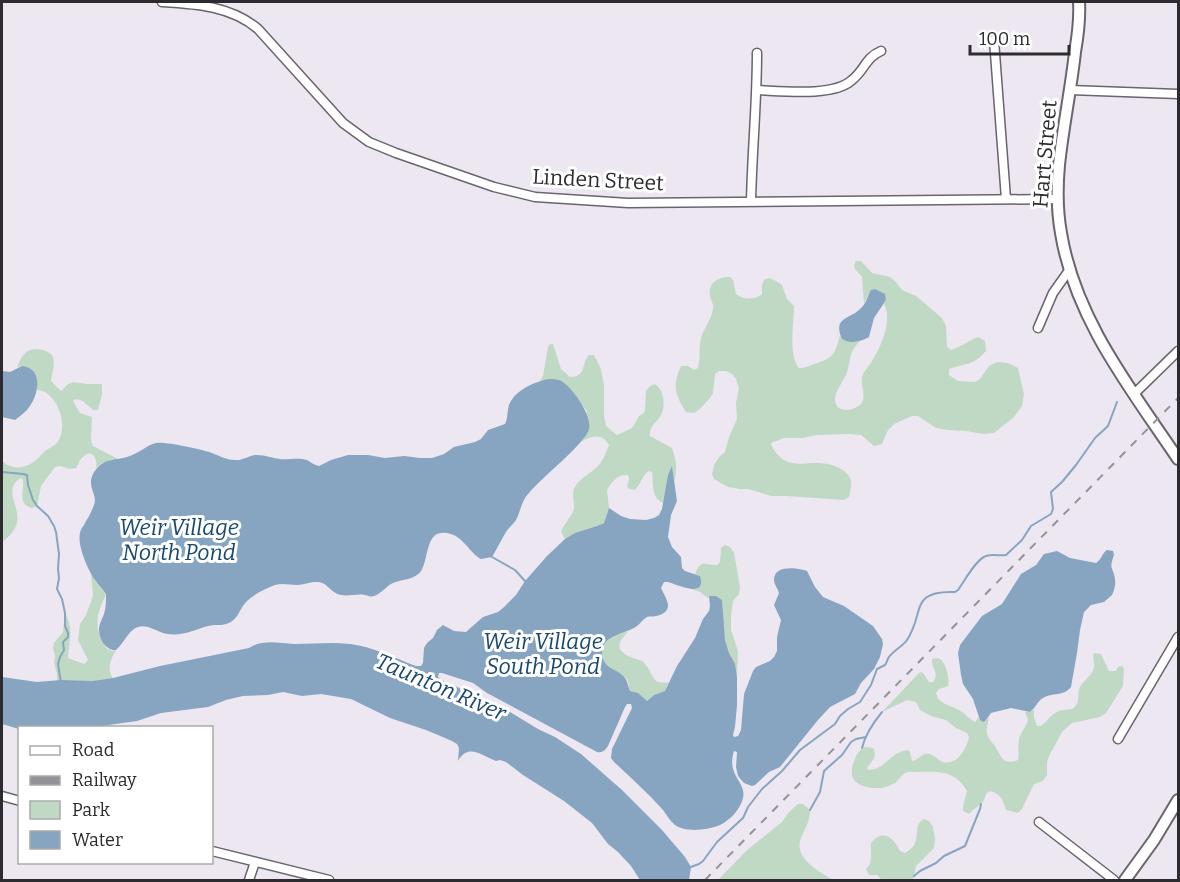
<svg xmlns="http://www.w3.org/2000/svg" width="1180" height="882" font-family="Bitter,serif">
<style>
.green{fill:#c0d9c4}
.water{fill:#87a5c1}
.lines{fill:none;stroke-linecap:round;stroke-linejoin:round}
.stream{stroke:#87a5c1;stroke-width:2}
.minor-casing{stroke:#69646d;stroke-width:11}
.major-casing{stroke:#69646d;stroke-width:14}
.minor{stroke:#fff;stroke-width:8}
.major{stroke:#fff;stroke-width:10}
.rail{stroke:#959198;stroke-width:2;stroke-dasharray:8 8;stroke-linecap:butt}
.labels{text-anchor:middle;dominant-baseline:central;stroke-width:6;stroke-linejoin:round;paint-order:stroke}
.street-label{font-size:21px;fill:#2d2b2f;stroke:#fff}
.water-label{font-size:22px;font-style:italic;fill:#1a4970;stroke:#fff}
</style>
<rect width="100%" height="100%" fill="#ede7f1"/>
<path class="green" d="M 856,261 L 861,261 L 872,273 L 890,277 L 895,281 L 902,290 L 916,296 L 942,318 L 946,326 L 947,347 L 951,350 C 961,347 968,341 978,337 L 985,341 L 986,351 C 973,366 966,363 949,369 L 949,375 L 958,381 L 975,382 L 980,379 L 989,366 L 997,362 L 1008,363 L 1018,368 L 1024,394 L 1022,406 L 1014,417 L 994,433 L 984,434 L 966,431 L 947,430 L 936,428 L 918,416 L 912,416 L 894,424 L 888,430 L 882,444 L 874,446 L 861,435 L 849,434 L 816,435 L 803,438 L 784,438 L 771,443 C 772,448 774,450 778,455 C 789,467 803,463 817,463 C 828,463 845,467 850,478 C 853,484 850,491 849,497 L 844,500 L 786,496 L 771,496 L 748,489 L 740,489 L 728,487 L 714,479 L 712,474 L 714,465 L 719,457 L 725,452 L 729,437 L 737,419 L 736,403 L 739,388 L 736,379 L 732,374 L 726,371 L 719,371 L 715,374 L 713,393 L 710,398 L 700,409 L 694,413 L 686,412 C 675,395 672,385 681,366 L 688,366 L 694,370 L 698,368 C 701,357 698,346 702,335 C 705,327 712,318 713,309 C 714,304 711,301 710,296 C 707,283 719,276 730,277 L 733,280 L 736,294 C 743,300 755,300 762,294 L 762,285 L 764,280 L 769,278 L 776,281 L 782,285 L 787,299 L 794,306 C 794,322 788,356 799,368 C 805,368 809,366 814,364 C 834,358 835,354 840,335 L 842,339 L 855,342 L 860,341 C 858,343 856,345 854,348 C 849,356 850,366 846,375 C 843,382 835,391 835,400 C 836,414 854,411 861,404 C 867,397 860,385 862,377 C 864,370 869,367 872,361 C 881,347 893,319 884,304 L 886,300 C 882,293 879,289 871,290 L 864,304 L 862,277 L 855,269 L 854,265 Z
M 550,344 L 553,344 L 561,369 L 570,377 C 587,377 581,363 589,355 L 594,355 L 601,369 L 604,385 L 604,415 L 606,426 L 617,435 L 632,428 L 639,416 L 644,413 L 645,409 L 646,391 L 650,386 L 655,384 C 664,390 666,405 661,415 C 657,423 649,425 650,436 L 672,448 C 676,459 678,471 674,482 L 672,467 L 668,475 L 667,487 L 663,503 C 650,496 654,485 652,472 L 649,471 C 642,475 641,484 635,490 L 629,489 L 627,486 L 629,479 L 628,475 C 617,474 612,482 607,490 L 609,508 L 604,523 C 592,529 578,531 565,539 L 561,532 C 563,525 574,513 574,508 C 574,499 571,492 576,485 C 582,477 591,473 598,466 C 603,461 606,452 609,445 C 602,432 590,436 579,443 L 584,438 L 587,411 L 584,407 L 563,382 L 540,381 L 543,376 L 548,347 Z
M 35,349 C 60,351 54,362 51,381 L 61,391 C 72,379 73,382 87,384 C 92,384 97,384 102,384 L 102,394 L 98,410 L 93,410 L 83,401 L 76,399 L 73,401 L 80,413 L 92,417 L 91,441 L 93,446 L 118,459 L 102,463 L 96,468 C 98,461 93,448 84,456 C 80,458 78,465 76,468 L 70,469 L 60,466 L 55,467 L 41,486 L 37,506 L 32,508 C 17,504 24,491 23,480 L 21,478 C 0,490 25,510 15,528 C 12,534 7,538 2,542 L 2,461 C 16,473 31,467 42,454 C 46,449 53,447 57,443 C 66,431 62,413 55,402 C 50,395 45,390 37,390 L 37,384 L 22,366 L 17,367 C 21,358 24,350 35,349 Z
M 725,545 L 730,547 L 734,553 L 740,587 L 739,594 L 733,601 L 731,616 L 731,630 L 738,651 L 737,677 C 735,667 733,662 729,653 C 724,642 721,616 723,604 L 709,596 L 708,598 L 700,592 L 691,589 L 697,588 L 700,576 L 695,574 C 702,558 704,566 717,565 L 720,562 L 721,548 Z
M 91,573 L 96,582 L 106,594 C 96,616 93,627 107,649 L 112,651 L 116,650 C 111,659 106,668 113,678 L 92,681 L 57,681 L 57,674 L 54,662 L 55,656 L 53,648 L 54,643 L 63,632 L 65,613 C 74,627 69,642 68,658 L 84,664 L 88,660 L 78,640 L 80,624 L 86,615 L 93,596 Z
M 629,631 C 617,642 614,651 633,658 C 638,660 642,659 645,664 C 653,673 652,686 669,682 L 665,691 L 654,695 L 649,701 L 644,700 C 640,694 636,693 629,691 C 629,688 629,684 628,681 C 624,673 614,672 608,667 C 605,664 603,659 602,654 C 601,638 618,635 629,631 Z
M 1094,653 L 1101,654 L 1109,671 L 1116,671 L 1118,667 L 1122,666 L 1124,669 L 1123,686 L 1106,713 L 1100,717 L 1072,723 L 1062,732 L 1050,754 L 1047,762 L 1047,775 L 1043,781 L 1034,784 L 1022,809 L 1018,813 L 1006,810 C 1003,800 1000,793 990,791 C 984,794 986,797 983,802 C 979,806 973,809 969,814 L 963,811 L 963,807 L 967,791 C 956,771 939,771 919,772 C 915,772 909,771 905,773 C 901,775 899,780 895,783 C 891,785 883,789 878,788 C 860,788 846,781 854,761 C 857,754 859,750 865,747 L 873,748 C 878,757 872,761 867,768 L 868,770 C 886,770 889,752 908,750 L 910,752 L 912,761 C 918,760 920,756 925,754 C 933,752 937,760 943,762 C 957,766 967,748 969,737 L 967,733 L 956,728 L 946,720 L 931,716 L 920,710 L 916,702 L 907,700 L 882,712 L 918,674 L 921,672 L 923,673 L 929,682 L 933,682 C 940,674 931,668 932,659 C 933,659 935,658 937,658 C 946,659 950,679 948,686 L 939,689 L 936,693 L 938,699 C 947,707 954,706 962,712 C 967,715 969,719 975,722 L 979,717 L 980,720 L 985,721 L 989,717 C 988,723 986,728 987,733 C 988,739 992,742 995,746 C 1001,756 1003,766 1018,760 C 1019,754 1018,747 1019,739 C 1021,732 1026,727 1028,720 L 1025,712 L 1030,712 L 1034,710 L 1034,717 L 1037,726 L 1041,726 C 1048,721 1051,714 1059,711 C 1065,708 1072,712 1076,705 C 1080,699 1077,692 1080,687 C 1084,680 1092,676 1094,667 C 1095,662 1092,659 1094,653 Z
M 798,804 L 803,804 L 810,810 C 810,822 805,828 801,838 C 793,858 819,871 833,880 L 718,880 L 747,850 L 782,822 L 789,812 Z
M 924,819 L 929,821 L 933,827 L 935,839 L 934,848 L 916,866 L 913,880 L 882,880 L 877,875 L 869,875 L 866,869 C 874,861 870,853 871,843 C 883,828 894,838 900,851 L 905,853 C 925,843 910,826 924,819 Z"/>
<path class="water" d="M 875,289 L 885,294 L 886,300 L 874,318 L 869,337 C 861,342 850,344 842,339 C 832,316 851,320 862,307 C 867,302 868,295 871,290 Z
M 22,366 C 43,368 39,393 30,406 C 26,412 20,416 15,420 L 2,417 L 2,371 L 10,372 Z
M 549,379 C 554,379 558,379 563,382 C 573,389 592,415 589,429 C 586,443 541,478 529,493 C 522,500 521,509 517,518 C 515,523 509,527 506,532 C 501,540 497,549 492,557 L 481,559 C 468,553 462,531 441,533 C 426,534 428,561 421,571 C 415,580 402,579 393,583 C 386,586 381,594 374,596 C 369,597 370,596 365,595 C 355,593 344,599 334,592 C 327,587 325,581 315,582 C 309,582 304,585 297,585 C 290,585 282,583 275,585 C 266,588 253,595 247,601 C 239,609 238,621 226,624 C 220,626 214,624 208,626 C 194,630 183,636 168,634 C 157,633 145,621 134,629 C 127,634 123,644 116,650 C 106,651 99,639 99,629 C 99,625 102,619 104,614 C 106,608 106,601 106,594 C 103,589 98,585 95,580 C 88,570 77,545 80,533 C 81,528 84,526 86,521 C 89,517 92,510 94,505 C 99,493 82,485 98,467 C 105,459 117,460 127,457 C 138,454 147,445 156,443 C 163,441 201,449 209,452 C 218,455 226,460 235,460 C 243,461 249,455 257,455 C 265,455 272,458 280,459 C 288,460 298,457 307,460 C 311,462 314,465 319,466 L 331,460 L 348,455 L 368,455 L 385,458 L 404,456 L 420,458 L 432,458 L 444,454 L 454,447 L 475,442 L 481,439 L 488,430 L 505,424 C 508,418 507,412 509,405 C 515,390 534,382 549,379 Z
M 672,466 L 677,501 L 671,515 L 668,537 L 672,547 L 681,557 L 682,568 L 685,571 L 700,576 C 707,599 678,585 668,582 L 664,582 L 661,588 C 666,599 676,611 656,616 C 653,617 649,616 647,617 C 643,619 640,624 637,626 C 626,634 602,635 602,652 C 603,671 617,667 625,678 C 628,682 628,687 630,691 L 638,693 L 647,701 L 654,695 L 665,691 L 677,666 L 695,638 L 703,619 L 709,611 L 710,606 L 709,596 L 716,596 L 722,600 L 725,640 L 729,653 L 735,664 L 737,677 L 737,705 L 735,727 L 733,735 L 734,737 L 738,736 L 741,730 L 744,694 L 753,671 L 756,667 L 770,661 L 774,657 L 777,651 L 777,637 L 781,620 L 774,605 L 779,593 C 778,589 774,584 774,580 C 774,564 798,568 807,571 L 815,587 L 823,597 L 844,606 L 873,626 L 882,639 L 883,644 L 880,657 L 874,669 L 861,683 L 855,694 L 830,707 L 818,720 L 780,767 L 769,772 L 755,785 L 752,786 L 744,783 L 738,776 L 736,767 L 737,752 L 734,751 C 726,776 747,782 743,798 C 740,810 730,820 720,825 C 708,830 686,833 675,825 C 670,821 667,815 663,810 C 648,793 631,778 614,762 L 611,758 L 612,749 L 632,708 L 631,704 L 627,704 L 625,707 L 608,746 C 605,750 603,753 597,752 L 487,693 L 473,683 L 442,673 L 439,673 L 438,677 L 442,680 L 505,709 L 538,729 L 555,737 L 581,754 L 622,790 L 662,830 L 685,857 L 691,867 L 689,880 L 640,880 L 631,866 L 618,852 L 608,844 L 592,823 L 564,801 L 523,775 L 506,762 L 500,760 L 496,761 C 481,755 468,743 458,761 L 459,748 L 457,744 L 452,741 L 426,730 L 390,718 L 351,699 L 321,694 L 302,696 L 283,692 L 268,695 L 243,696 L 226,700 L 208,707 L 161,713 L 137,721 L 94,727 L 20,728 L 19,729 L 2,724 L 2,677 L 37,682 L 61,680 L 92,681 L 113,678 L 160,666 L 249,648 C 262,639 279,643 294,644 C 313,644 331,642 350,644 C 374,647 394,658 416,666 L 421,666 L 423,663 L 424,648 L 427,643 L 433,638 L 437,630 L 443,625 L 454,631 L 466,632 L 483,617 L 498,612 L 503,608 L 516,595 L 525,581 L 547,556 L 565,539 L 575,533 L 597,526 L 604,523 L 609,508 L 621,516 L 630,519 L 646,520 L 654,518 L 659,515 L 662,509 L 668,475 Z
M 1107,550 L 1113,551 L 1114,555 C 1108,572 1114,566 1115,580 C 1116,585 1114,590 1112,595 L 1104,602 L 1091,605 L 1084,612 L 1080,630 L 1077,653 L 1071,687 C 1063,697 1053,692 1043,698 C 1037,701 1036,708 1030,712 L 1011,708 L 991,713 L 985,721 L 983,722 L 980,720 L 973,699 L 963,684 L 961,675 L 958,653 L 960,645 L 982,616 L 1002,604 L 1021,574 L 1036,565 L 1044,554 L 1057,551 L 1070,558 L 1096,563 C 1102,559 1102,553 1107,550 Z"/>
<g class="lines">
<path class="stream" d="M 2,472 L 23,474 L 27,475 L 28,485 L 33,500 L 37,506 L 48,516 L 54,526 L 56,532 L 59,554 L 58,569 L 59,578 L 57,589 L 62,599 L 65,613 L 65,626 L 68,633 L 68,637 L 63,642 L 64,650 L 60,657 L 58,664 L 61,683
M 492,557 L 515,570 L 525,581
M 862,748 C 865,735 873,723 882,712
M 810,810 L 820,792 L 824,771 L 842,755 L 851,742 L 856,739 L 866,737
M 688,868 L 699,864 L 703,861 L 717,842 L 743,818 L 748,807 L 762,789 L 782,771 L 800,750 L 835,724 L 840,716 L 848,709 L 860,702 L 871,685 L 877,669 L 885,665 C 887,663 887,659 889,657 C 894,650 902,647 907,640 C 925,613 909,590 955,592 L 958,590 C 964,582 976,559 986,556 C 992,554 1000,556 1006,555 L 1022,540 L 1031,526 L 1051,514 L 1053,509 L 1051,492 L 1062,482 L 1076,465 L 1095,438 L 1108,426 L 1117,402
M 914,876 L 920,871 L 936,863 L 944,856 L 965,846 L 980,809 L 981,804"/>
<defs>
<path id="minor" d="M 162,2 C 196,4 231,6 258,29 L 343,123 L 369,142 L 396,153 L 494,187 L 535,197 L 628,203 L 1058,199
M 994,40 L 1006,199
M 757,90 C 782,91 834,97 852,80 C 864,71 866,57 881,51
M 1070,90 L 1178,94
M 751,202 C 752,152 757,103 757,53
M 1038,328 L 1053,293 L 1070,269
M 1134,394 L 1178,351
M 1118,739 L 1178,637
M 2,796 L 20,801
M 1039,822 L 1114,880
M 212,851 L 329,880
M 249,880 L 255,862"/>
<path id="major" d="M 1079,2 C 1080,19 1078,35 1075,52 C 1071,89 1063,127 1059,165 C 1057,187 1057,211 1061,233 C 1075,319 1131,389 1178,459
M 1125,880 L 1154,840 L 1178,800"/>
</defs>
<use href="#minor" class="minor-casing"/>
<use href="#major" class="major-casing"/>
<use href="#minor" class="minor"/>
<use href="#major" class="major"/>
<path class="rail" d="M 705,880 L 1178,398"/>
</g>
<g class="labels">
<g class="street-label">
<text transform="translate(1045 154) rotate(-85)">Hart Street</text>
<text transform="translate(598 180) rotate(3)">Linden Street</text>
</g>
<g class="water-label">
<text x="179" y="527">Weir Village<tspan x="179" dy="25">North Pond</tspan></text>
<text x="543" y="641">Weir Village<tspan x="543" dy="25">South Pond</tspan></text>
<text transform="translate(441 687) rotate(23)">Taunton River</text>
</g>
</g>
<rect width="1180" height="882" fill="none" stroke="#2d2b2f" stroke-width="6"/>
<rect x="18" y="726" width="195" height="138" fill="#ffffff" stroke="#abaaac" stroke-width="1.5"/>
<rect x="30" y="746" width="30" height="9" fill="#ffffff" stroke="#abaaac" stroke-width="1.5"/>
<text x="72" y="756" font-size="18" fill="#2d2b2f">Road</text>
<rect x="30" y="776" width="30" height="9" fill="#959198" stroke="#abaaac" stroke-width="1.5"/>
<text x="72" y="786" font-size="18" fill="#2d2b2f">Railway</text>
<rect x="30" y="801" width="30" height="18" fill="#c0d9c4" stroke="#abaaac" stroke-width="1.5"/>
<text x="72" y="816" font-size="18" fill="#2d2b2f">Park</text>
<rect x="30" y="831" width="30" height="18" fill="#87a5c1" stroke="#abaaac" stroke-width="1.5"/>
<text x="72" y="846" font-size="18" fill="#2d2b2f">Water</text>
<path d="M970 45v9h99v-9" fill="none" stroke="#2d2b2f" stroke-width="3"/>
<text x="979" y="45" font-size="18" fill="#2d2b2f" stroke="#ffffff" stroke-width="4.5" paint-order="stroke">100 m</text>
</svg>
